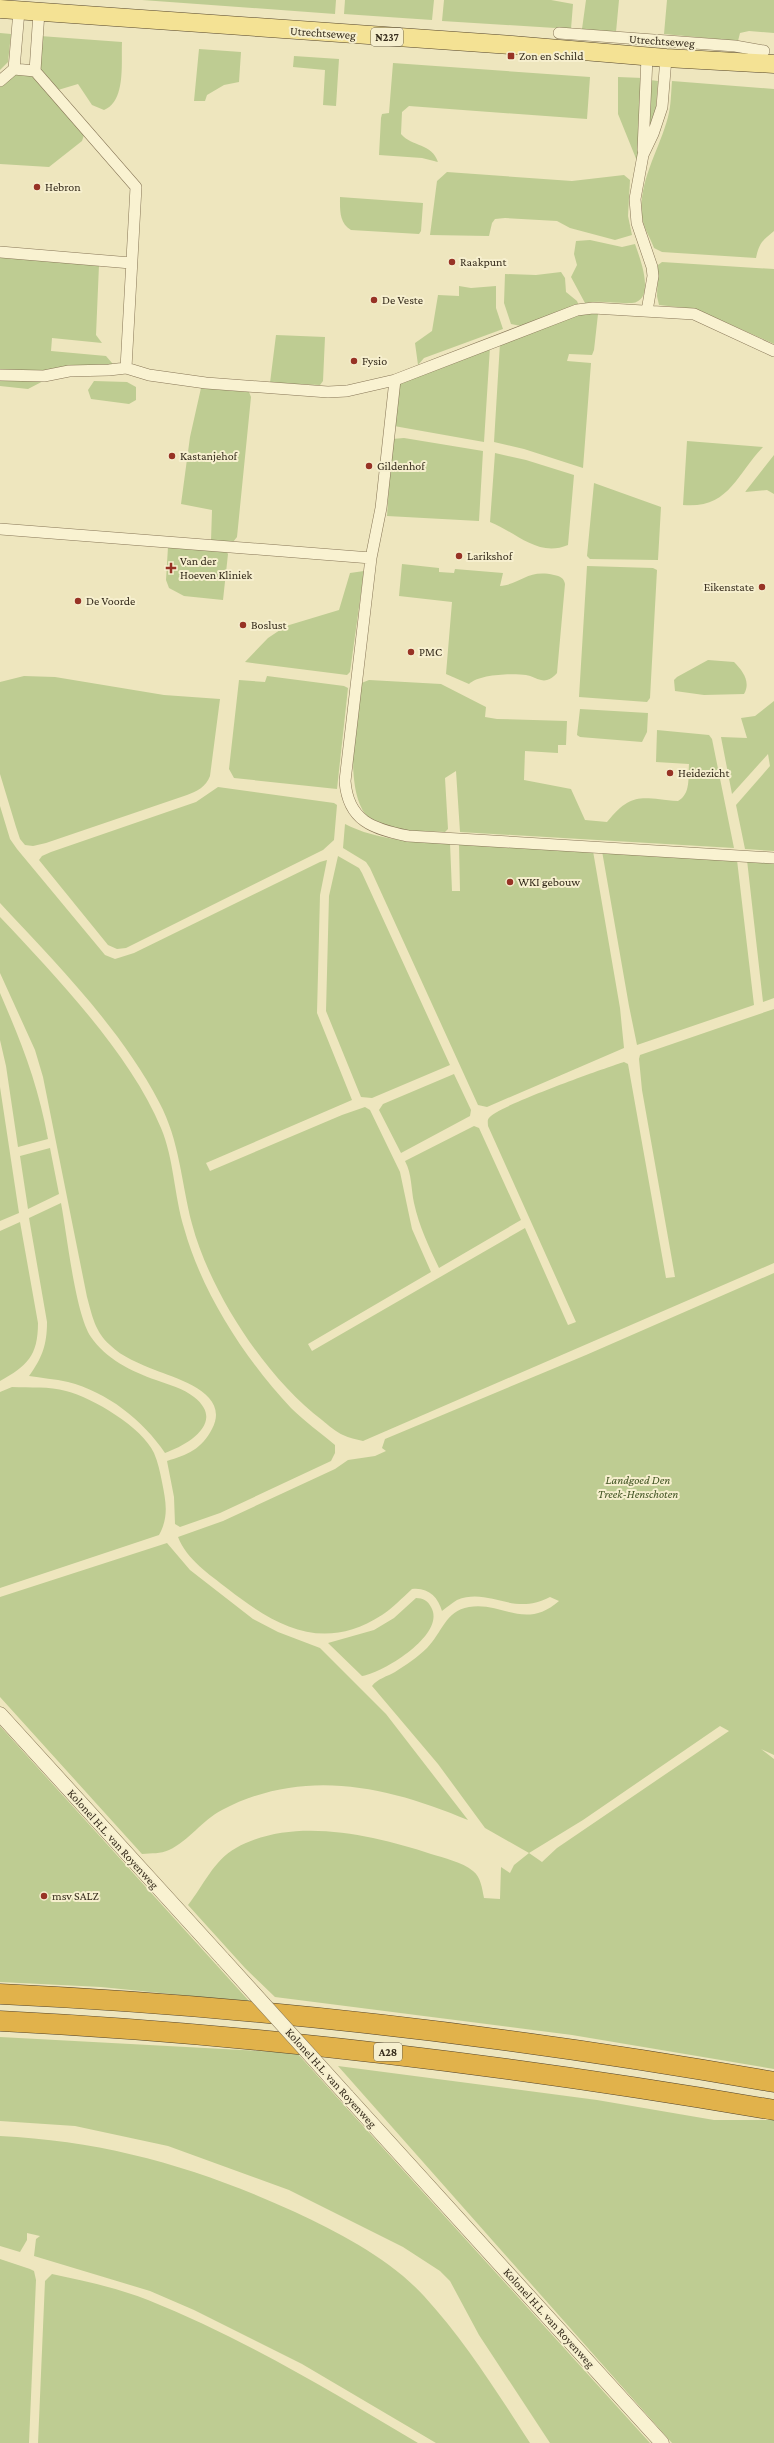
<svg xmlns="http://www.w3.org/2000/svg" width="774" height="2443" font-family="'Crimson Pro',serif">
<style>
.green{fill:#becc92;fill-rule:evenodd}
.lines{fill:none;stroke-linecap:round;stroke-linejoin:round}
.minor-casing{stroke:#877657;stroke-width:12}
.tertiary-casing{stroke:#877657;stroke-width:15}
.primary-casing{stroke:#54442b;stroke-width:19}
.motorway-casing{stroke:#54442b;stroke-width:21}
.minor{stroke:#f9f2d1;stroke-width:11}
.tertiary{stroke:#f9f2d1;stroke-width:14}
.primary{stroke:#f4e294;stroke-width:18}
.motorway{stroke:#e1b24b;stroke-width:20}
.tertiary-bridge-casing{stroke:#877657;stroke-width:15;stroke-linecap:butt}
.tertiary-bridge{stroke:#f9f2d1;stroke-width:14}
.poi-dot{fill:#973325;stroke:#f6efce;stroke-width:1.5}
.labels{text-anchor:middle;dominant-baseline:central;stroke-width:4;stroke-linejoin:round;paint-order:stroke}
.shield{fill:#f6efce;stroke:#706651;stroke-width:1}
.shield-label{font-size:11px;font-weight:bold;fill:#362c1c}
.street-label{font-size:12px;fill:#362c1c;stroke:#f6efce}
.poi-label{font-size:12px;fill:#362c1c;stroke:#f6efce;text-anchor:start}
.park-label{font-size:12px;font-style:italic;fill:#405322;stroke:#f6efce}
</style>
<rect width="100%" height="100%" fill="#eee6be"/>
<path class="green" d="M 142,0 L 336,0 L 335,14 Z
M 345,0 L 434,0 L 432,20 L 344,14 Z
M 444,0 L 551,0 L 573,4 L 571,29 L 442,21 Z
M 586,0 L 619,0 L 616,32 L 582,29 Z
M 667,0 L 774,0 L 774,33 L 749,31 L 740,33 L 738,41 L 664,34 Z
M 0,33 L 11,34 L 8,62 L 0,70 Z
M 40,36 L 122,42 C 121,63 126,101 104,110 L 92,105 L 78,84 L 58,90 L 38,67 Z
M 199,49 L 241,52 L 239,82 L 224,85 L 207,95 L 205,101 L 194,101 Z
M 294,56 L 339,59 L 336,106 L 323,105 L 325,70 L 293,67 Z
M 393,63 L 590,77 L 587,119 L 409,106 L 402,112 L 401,134 C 412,147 432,143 438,162 L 422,158 L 379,155 L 381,118 L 382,114 L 389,113 Z
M 14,73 L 31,75 L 34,78 L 84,135 L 82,141 L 49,167 L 0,164 L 0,85 Z
M 618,77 L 643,78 L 640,147 L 637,161 L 618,114 Z
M 650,80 L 658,81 L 656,107 L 649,128 Z
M 672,81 L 774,89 L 774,231 C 763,240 759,243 756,258 L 662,252 L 654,248 C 650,237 644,229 642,217 C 638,181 659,151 668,117 C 671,106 671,93 672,81 Z
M 447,172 L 572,181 L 624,175 L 630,180 L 628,216 L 632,235 L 615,240 L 570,228 L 557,221 L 505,218 L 495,219 L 492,223 L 489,236 L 430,235 L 437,181 Z
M 340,197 L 423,203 L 421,231 L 419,234 L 351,230 C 339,223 340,210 340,197 Z
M 590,240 L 622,247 L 635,244 C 639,256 657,300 632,303 C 617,304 601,300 585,303 L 571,277 L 577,265 L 574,254 L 576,241 Z
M 0,257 L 99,265 L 96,335 L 102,343 L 52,338 L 51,351 L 106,356 L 118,370 L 53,376 L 28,389 L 0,386 Z
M 662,262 L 774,269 L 774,344 L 696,309 L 659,305 L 657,296 L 658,265 Z
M 561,272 L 565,278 L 566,292 L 577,301 L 579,306 L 521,326 L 511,324 L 504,303 L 505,274 L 536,275 Z
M 459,286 L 471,288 L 496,286 L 496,308 L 503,329 L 424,358 L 418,365 L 415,343 L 432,331 L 438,295 L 459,296 Z
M 592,311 L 598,314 L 594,350 L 592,355 L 569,354 L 567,361 L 591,363 L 583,468 L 524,449 L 494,442 L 500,343 L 548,324 Z
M 276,335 L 325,337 L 323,381 L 320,385 L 270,383 Z
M 490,347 L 484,442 L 394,426 L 400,383 Z
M 94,381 L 127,382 L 136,387 L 136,400 L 129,404 L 91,399 L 88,390 Z
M 201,388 L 249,392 L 251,397 L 237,537 L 233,542 L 211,541 L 212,510 L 181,504 L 190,437 Z
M 404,438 L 483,451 L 479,521 L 387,516 L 392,439 Z
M 687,441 L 763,447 C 736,475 729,509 683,505 Z
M 495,453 L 526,460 L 574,475 L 568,545 C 538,558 516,532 490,522 Z
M 774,455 L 774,494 L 767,490 L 745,492 Z
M 594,483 L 661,507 L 658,560 L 590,559 L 587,556 Z
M 168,547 L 226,551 L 228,554 L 223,600 L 184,596 L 169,588 L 166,580 Z
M 402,564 L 439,568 L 439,572 L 454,573 L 455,569 L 503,573 L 500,586 C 522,584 527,569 554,575 C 560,576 564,578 565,584 L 557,673 C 554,677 547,682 541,680 C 536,679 532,676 526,675 C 513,673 479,674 469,684 L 446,674 L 452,602 L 399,596 Z
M 587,566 L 653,568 L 657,570 L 650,698 L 647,702 L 579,697 Z
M 364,571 L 350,672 L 347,675 L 245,662 L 268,638 L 286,626 L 339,610 L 350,573 Z
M 708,660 L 734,662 C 743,671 751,682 744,694 L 704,695 L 675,691 L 674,680 L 677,677 Z
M 24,676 L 55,677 L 164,695 L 220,699 L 210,776 C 206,787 197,791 187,795 L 46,843 L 33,846 L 25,845 L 20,839 L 16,827 L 0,774 L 0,682 Z
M 267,676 L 344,686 L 348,688 L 337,789 L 234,778 L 229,769 L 239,680 L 265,682 Z
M 369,680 L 441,684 L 486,707 L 485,717 L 497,719 L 567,721 L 566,745 L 558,745 L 558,753 L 525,751 L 524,780 L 571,789 L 585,820 L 607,822 C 632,791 641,798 678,801 C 691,794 688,777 689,764 L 656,762 L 657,730 L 709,735 L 712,739 L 734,848 L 460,832 L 456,771 L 445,778 L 448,829 L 445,832 C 424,831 388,833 371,820 C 342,797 356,716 359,684 Z
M 774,701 L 774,851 L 745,849 L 736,805 L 770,766 L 768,754 L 732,794 L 721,737 L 747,738 L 741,718 L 755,716 Z
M 580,709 L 648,713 L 647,732 L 642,742 L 580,737 L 577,735 Z
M 218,787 L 334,803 L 337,805 L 334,840 L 323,850 L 126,948 L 117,949 L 108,945 L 39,860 L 42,856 L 51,852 L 196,802 Z
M 0,806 L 10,839 L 17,849 L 105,955 L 115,959 L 134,953 L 320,862 L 327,860 L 320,895 L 317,1013 L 352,1100 L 206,1163 L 210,1171 L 342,1115 L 365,1107 L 370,1110 L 400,1172 L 412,1229 L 431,1272 L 308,1344 L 312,1351 L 525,1228 L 568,1325 L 576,1322 L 488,1126 C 488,1123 487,1120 489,1118 C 495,1107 605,1068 624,1062 L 628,1064 L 666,1278 L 675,1277 L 642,1090 L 639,1059 L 640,1055 L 774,1009 L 774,1263 L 363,1441 C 356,1439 349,1438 343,1435 C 336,1432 328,1425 322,1420 C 266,1378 210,1292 192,1224 C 181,1182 180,1141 159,1102 C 121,1029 56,963 0,903 Z
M 345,824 C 378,841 414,841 450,843 L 452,891 L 460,891 L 459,844 L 593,851 L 620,1008 L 624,1048 L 487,1107 L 478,1105 L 370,868 L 366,862 L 343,848 Z
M 602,851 L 737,860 L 754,1005 L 637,1045 L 629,1006 Z
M 338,856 L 359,868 L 362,873 L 450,1065 L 372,1098 L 361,1097 L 326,1011 L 329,896 Z
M 747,860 L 774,862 L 774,998 L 763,1002 Z
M 0,917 C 54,974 131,1055 161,1128 C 174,1159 174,1195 184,1228 C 202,1293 245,1359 291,1408 C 304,1421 321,1433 335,1445 L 335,1453 L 331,1461 L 220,1513 L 180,1527 L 175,1524 L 174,1497 L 167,1461 C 187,1455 202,1449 212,1429 C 231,1393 177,1379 155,1370 C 140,1364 122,1357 110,1345 C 95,1332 92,1315 87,1297 L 43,1077 L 35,1050 L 0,973 Z
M 0,993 C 22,1044 38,1084 48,1139 L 18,1147 L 6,1066 L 0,1040 Z
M 454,1074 L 471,1110 L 470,1116 L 401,1153 L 379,1110 L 383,1104 Z
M 0,1087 L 19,1213 L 0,1221 Z
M 474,1126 L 479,1128 L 521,1220 L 439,1268 C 429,1247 419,1226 414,1203 C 411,1189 412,1174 405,1161 Z
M 50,1148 L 59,1194 L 28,1209 L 20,1156 Z
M 61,1203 C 67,1234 75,1313 91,1337 C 105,1358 132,1372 156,1380 C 169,1385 183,1388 194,1397 C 226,1422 188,1445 165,1453 C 143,1420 107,1392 68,1382 C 55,1379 41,1378 29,1376 C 42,1358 47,1345 47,1322 L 29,1218 Z
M 20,1222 L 38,1323 C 38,1356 27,1366 0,1381 L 0,1231 Z
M 774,1273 L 774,1755 L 761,1749 L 774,1759 L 774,2069 L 572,2035 L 275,1997 L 245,1968 L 188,1905 C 204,1885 213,1861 236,1848 C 293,1816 373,1835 431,1854 C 444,1858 462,1862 473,1871 C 481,1877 482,1889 484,1898 L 500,1899 L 501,1867 L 510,1873 L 514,1865 L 529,1853 L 485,1828 L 438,1764 L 372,1686 C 377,1679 388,1676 395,1672 C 406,1665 418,1657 427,1648 C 442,1633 445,1611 469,1607 C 501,1601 525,1631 559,1601 L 550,1597 C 513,1617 490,1587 457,1600 C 452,1603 447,1607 442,1611 C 438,1597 428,1587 412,1589 C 402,1598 393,1608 382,1615 C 323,1653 277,1627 228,1589 C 209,1574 187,1560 178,1537 L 223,1521 L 335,1469 L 348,1460 L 375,1456 L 386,1451 L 382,1448 L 385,1439 L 586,1355 ZM 720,1726 L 729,1731 L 557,1848 L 542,1862 L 529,1853 L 583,1820 Z
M 12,1387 C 30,1388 49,1386 66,1391 C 93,1398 142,1427 154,1453 C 158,1462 160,1472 162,1482 C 166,1502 169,1517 159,1535 L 0,1588 L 0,1392 Z
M 167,1543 L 190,1570 L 253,1619 L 278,1632 L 320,1648 L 386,1714 L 468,1820 C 387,1786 304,1767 222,1810 C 202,1820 189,1841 169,1850 C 160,1854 152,1853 142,1854 L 0,1697 L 0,1597 Z
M 416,1598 C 423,1598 428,1601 431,1607 C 447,1634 383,1673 362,1676 L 328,1643 L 374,1630 L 394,1618 Z
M 0,1726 L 250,2002 L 101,1987 L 0,1982 Z
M 0,2037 L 297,2053 L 650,2443 L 550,2443 L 479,2335 L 450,2281 L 440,2271 L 403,2247 L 289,2190 L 168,2146 L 75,2126 L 0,2121 Z
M 338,2066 L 597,2100 L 714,2120 L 774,2120 L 774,2443 L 672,2443 Z
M 0,2136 C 106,2141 199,2168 295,2212 C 340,2233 390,2259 424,2296 C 465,2341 497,2392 530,2443 L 436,2443 L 302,2364 L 194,2310 L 150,2291 L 34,2256 L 36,2239 L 40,2236 L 27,2233 L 27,2240 L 20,2252 L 0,2246 Z
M 0,2259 L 30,2269 L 34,2271 L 36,2280 L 29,2443 L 0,2443 Z
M 52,2274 C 84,2281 118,2288 148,2300 C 243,2338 331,2391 418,2443 L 38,2443 L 45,2281 Z"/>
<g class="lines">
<defs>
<path id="minor" d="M 559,33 L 735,46 L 764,51
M 14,69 L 35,71 L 136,187 L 126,368 L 149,375 L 206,383 L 328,392 L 347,391 L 395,380 L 577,310 L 593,308 L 694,314 L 774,351
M 35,71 L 39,12
M 0,81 L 14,69 L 19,11
M 643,150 L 647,57
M 0,252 L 131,263
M 647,311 L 653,276 L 652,267 L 637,223 L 635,199 L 643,155 L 653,134 L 662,107 L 666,58
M 0,375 L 44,376 L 69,371 L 109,370 L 126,368
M 395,380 L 381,508 L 371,558 L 345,781 C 348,821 373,829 408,836 L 774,858
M 0,529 L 371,558"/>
<path id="tertiary" d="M 0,1714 L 223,1959
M 347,2096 L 662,2443"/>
<path id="primary" d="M 0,9 L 512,45 L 666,58 L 774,64"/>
<path id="motorway" d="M 0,1994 C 259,2006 519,2037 774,2082
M 0,2021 C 260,2034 517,2066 774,2110"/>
</defs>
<use href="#minor" class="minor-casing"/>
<use href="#tertiary" class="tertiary-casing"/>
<use href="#primary" class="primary-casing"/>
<use href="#motorway" class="motorway-casing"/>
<use href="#minor" class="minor"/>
<use href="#tertiary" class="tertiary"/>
<use href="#primary" class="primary"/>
<use href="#motorway" class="motorway"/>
<defs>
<path id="tertiary-bridge" d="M 223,1959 L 347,2096"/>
</defs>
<use href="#tertiary-bridge" class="tertiary-bridge-casing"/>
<use href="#tertiary-bridge" class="tertiary-bridge"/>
</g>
<g class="poi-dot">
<rect x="507" y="52" width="8" height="8" rx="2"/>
<circle cx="37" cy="187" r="4"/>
<circle cx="452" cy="262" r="4"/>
<circle cx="374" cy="300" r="4"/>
<circle cx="354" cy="361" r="4"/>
<circle cx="172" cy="456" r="4"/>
<circle cx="369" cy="466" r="4"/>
<circle cx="459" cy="556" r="4"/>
<path d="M169 562h4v4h4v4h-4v4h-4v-4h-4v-4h4z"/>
<circle cx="762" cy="587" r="4"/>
<circle cx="78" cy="601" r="4"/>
<circle cx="243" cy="625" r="4"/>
<circle cx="411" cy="652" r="4"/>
<circle cx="670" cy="773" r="4"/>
<circle cx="510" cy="882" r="4"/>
<circle cx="44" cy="1896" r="4"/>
</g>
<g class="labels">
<g class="shield">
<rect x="371" y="28" width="32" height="18" rx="3"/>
<rect x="374" y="2043" width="28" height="18" rx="3"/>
</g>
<g class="shield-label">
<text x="387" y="37">N237</text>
<text x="388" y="2052">A28</text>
</g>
<g class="street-label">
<text transform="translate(323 33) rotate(4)">Utrechtseweg</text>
<text transform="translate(662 41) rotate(4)">Utrechtseweg</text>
<text transform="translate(113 1839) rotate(48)">Kolonel H.L. van Royenweg</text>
<text transform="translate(331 2078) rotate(48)">Kolonel H.L. van Royenweg</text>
<text transform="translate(549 2318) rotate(48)">Kolonel H.L. van Royenweg</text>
</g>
<g class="poi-label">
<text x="519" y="56">Zon en Schild</text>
<text x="45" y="187">Hebron</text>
<text x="460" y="262">Raakpunt</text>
<text x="382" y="300">De Veste</text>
<text x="362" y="361">Fysio</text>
<text x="180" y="456">Kastanjehof</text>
<text x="377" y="466">Gildenhof</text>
<text x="467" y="556">Larikshof</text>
<text x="180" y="561">Van der<tspan x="180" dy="14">Hoeven Kliniek</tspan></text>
<text x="754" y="587" text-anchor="end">Eikenstate</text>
<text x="86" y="601">De Voorde</text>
<text x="251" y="625">Boslust</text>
<text x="419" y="652">PMC</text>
<text x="678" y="773">Heidezicht</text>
<text x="518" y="882">WKI gebouw</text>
<text x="52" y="1896">msv SALZ</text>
</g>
<g class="park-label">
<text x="638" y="1480">Landgoed Den<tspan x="638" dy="14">Treek-Henschoten</tspan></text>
</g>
</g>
</svg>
